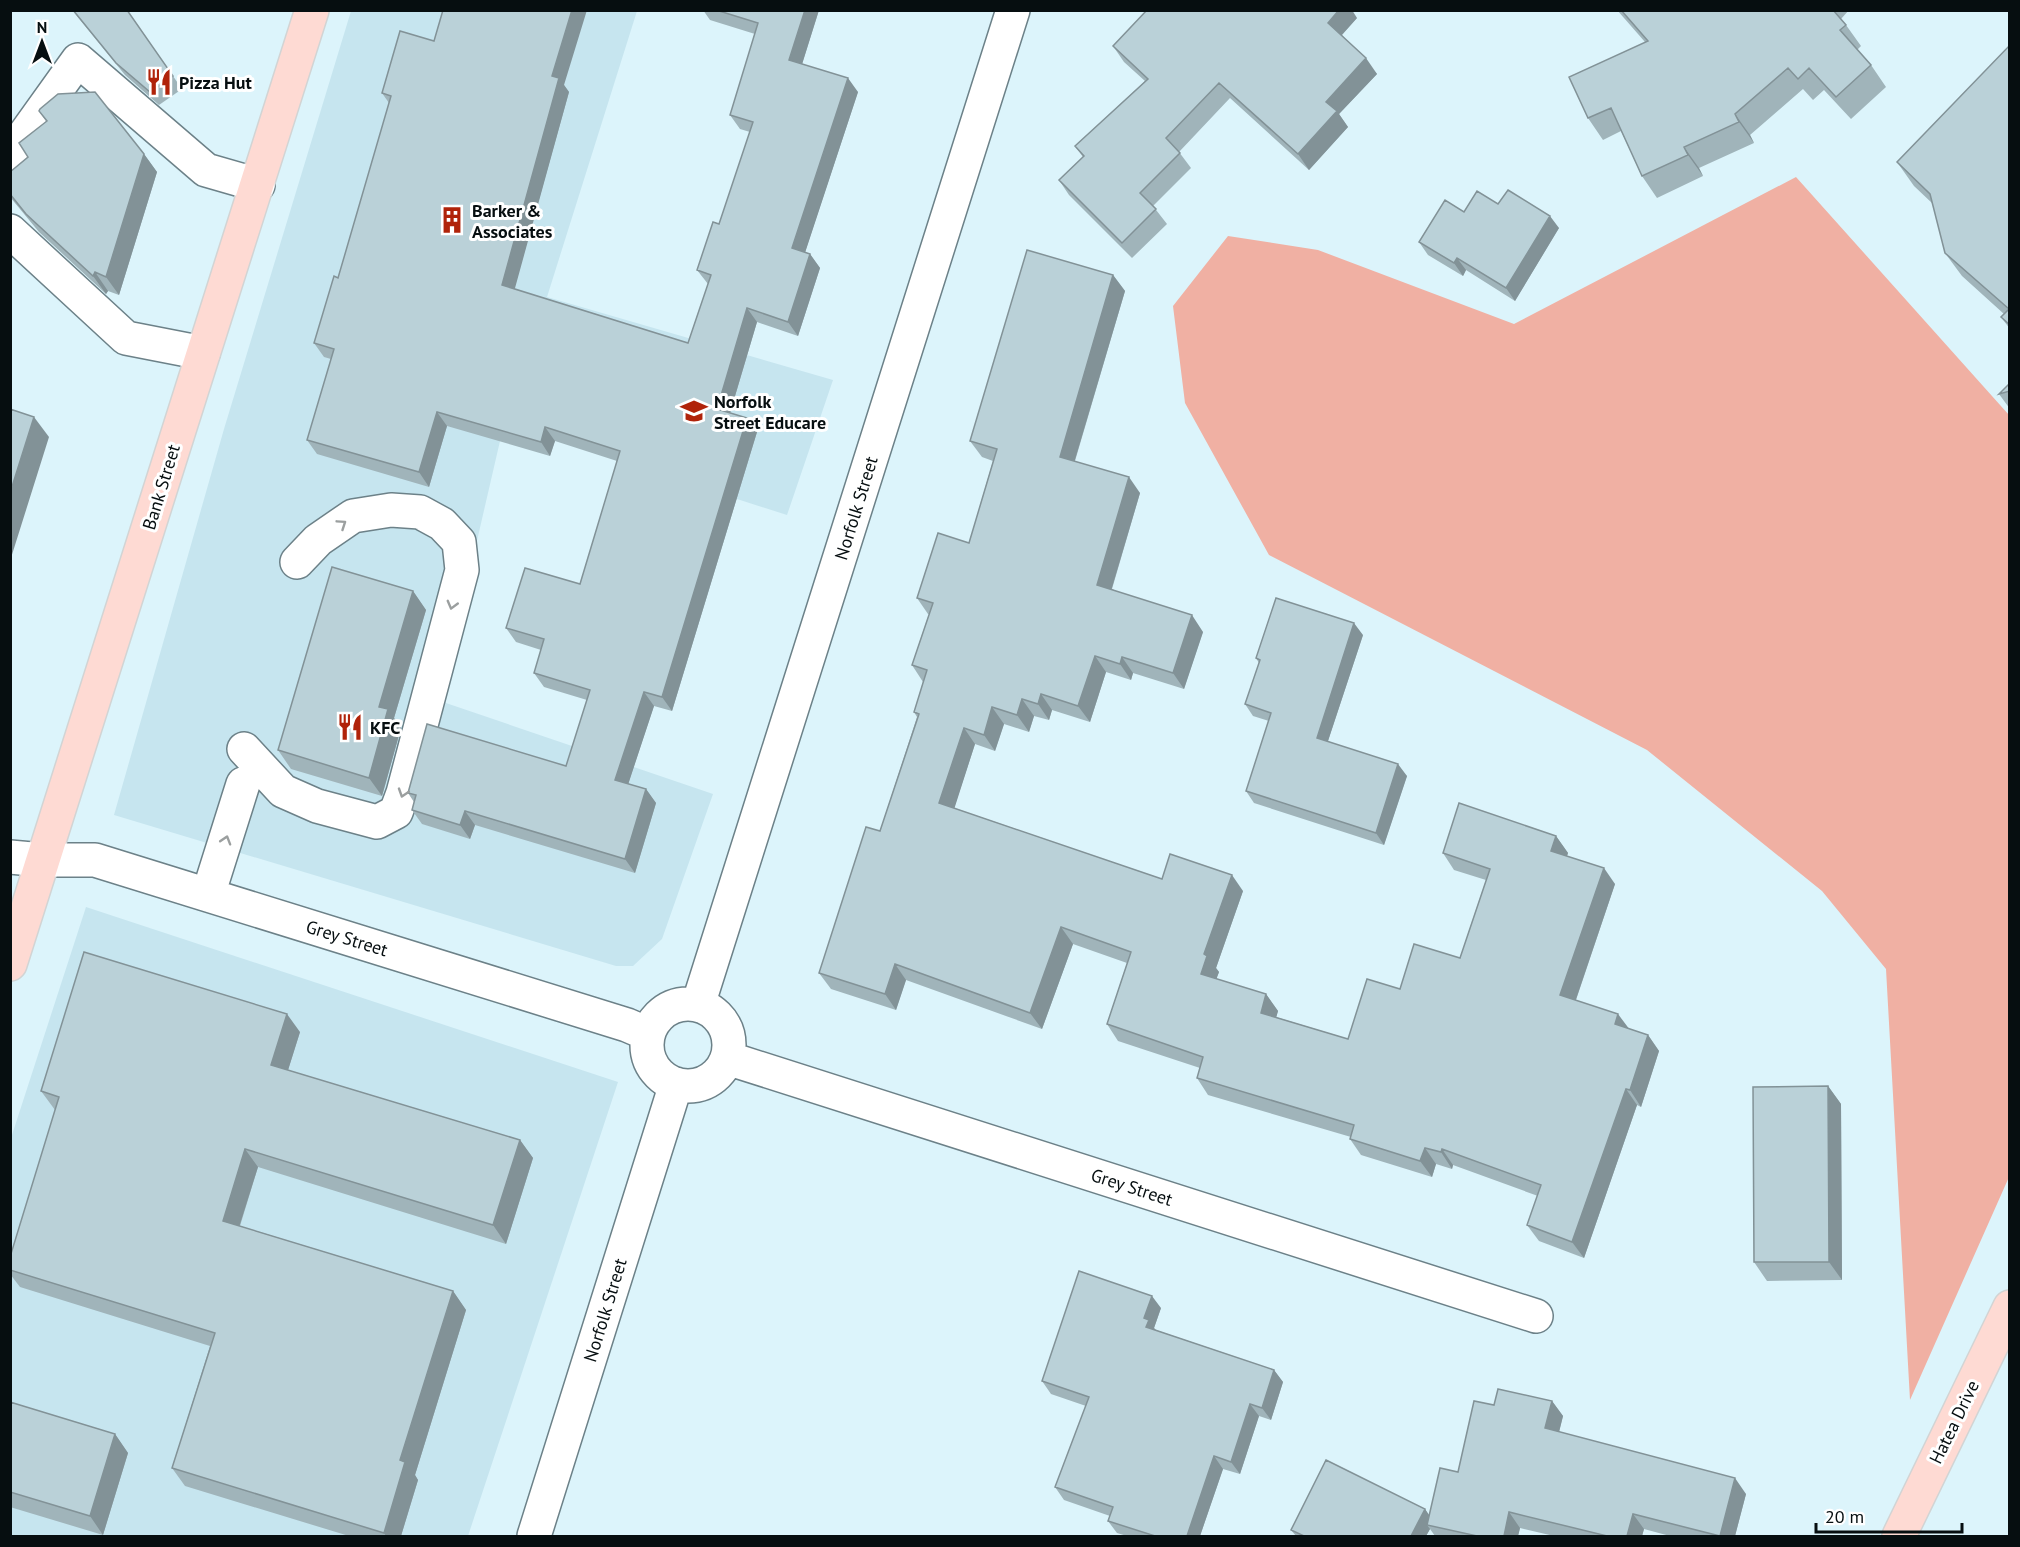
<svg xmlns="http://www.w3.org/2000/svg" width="2020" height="1547" font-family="'PT Sans',sans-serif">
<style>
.built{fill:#c6e5ef}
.green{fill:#f0b0a3}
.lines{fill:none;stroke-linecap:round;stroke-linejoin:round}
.minor-casing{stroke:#6c8188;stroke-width:36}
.major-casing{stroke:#d2d4d4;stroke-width:36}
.minor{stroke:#fff;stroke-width:33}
.major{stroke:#fedad3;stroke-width:33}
.wall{fill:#a0b4ba}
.shaded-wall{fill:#829297}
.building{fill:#bad1d8;stroke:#829297;stroke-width:1.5}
.oneway{stroke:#9b9f9f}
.labels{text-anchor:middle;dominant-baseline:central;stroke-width:6;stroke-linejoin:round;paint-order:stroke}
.poi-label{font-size:18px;font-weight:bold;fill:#060e10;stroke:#fff;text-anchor:start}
.street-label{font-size:18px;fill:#060e10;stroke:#fff}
</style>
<rect width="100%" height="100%" fill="#dcf4fb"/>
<path class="built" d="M 351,11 L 637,11 L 547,297 L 833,380 L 787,515 L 737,499 L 516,391 L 500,441 L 440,701 L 713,794 L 662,939 L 633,966 L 616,966 L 114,815 L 224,429 Z
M 86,907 L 618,1082 L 468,1536 L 11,1536 L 11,1138 Z"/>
<path class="green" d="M 1796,177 L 2009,415 L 2009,1177 L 1910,1400 L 1886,969 L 1822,891 L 1647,750 L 1269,555 L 1185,403 L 1173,306 L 1228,236 L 1318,250 L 1514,324 Z"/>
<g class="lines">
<defs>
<path id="minor" d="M 10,155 L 78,60 L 206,170 L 258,185
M 10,231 L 126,338 L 203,353
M 244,749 L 283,791 L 317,806 L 377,822 L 396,812 L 403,793 L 462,570 L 459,542 L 442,524 L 420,512 L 391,510 L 353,516 L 318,540 L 297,562
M 10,857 L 43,860 L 95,860 L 627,1025 L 648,1034
M 208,895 L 243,784
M647 1045a41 41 0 1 1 82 0a41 41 0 1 1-82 0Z
M 698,1005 L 1013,10
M 727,1058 L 1536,1316
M 534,1536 L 676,1084"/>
<path id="major" d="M 10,964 L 312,10
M 1899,1536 L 2010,1307"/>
</defs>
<use href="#minor" class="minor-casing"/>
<use href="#major" class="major-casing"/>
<use href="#minor" class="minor"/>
<use href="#major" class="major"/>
</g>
<path class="wall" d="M 72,10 L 127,10 L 182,89 L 159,105 L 125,75 Z
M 703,10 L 819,10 L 802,64 L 858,92 L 805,252 L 810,254 L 820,268 L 798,336 L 757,322 L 730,413 L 757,432 L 672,711 L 654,706 L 628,784 L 646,789 L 656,803 L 635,873 L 475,825 L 470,839 L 422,824 L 412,810 L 414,802 L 408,793 L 566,766 L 587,700 L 544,687 L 534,673 L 541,650 L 516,642 L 506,628 L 580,584 L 617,461 L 555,441 L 550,456 L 447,426 L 429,487 L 317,454 L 307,440 L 331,359 L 324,357 L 314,343 L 338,278 L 389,103 L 382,93 L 434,41 L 564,85 L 569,92 L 514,289 L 688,343 L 708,284 L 697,270 L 719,224 L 750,132 L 740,129 L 730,115 L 755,34 L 710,20 Z
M 1617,10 L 1849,10 L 1841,19 L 1846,25 L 1861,46 L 1857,50 L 1871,65 L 1886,87 L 1851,119 L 1824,90 L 1813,100 L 1803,89 L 1750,135 L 1754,143 L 1699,168 L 1703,176 L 1657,198 L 1642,176 L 1621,131 L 1603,140 L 1588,118 L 1645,42 Z
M 1357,18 L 1342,35 L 1377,74 L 1339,114 L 1348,127 L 1309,170 L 1230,98 L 1179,152 L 1191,168 L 1153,206 L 1167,224 L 1132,258 L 1069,195 L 1059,180 L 1083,157 L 1075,146 L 1145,81 L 1124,62 L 1113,46 Z
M 2010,45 L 2010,329 L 2001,317 L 2004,314 L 1962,276 L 1945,253 L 1933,204 L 1914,186 L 1897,162 Z
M 39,111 L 144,154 L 157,172 L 119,295 L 108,291 L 106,294 L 39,232 L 10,197 L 10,172 L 28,157 L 46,121 Z
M 1498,204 L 1559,228 L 1515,301 L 1466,270 L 1463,276 L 1428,255 L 1419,242 L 1464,212 Z
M 1113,275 L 1125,291 L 1075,461 L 1140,493 L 1112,589 L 1203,632 L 1184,689 L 1133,673 L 1131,680 L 1106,672 L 1090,722 L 1052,710 L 1049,720 L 1034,716 L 1029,732 L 1004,724 L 995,751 L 975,744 L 954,808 L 1162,879 L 1243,891 L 1216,968 L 1219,972 L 1216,979 L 1266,994 L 1278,1011 L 1276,1017 L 1348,1039 L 1400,989 L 1460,958 L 1486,880 L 1454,870 L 1443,853 L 1556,836 L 1568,853 L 1567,856 L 1615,884 L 1576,1000 L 1629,1029 L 1648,1035 L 1659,1051 L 1641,1107 L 1637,1105 L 1584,1258 L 1539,1241 L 1527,1225 L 1538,1196 L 1453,1165 L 1452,1169 L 1436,1164 L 1432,1177 L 1361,1155 L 1350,1139 L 1351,1137 L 1208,1095 L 1197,1078 L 1200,1068 L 1118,1041 L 1107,1024 L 1127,963 L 1073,944 L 1042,1029 L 906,980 L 896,1010 L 831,989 L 819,973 L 880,831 L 917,717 L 914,712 L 923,682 L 912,665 L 929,614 L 928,614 L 917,598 L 969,543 L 993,461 L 982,457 L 970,441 Z
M 2010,383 L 2010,409 L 1999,394 Z
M 413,591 L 426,610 L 394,718 L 401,728 L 382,796 L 291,769 L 278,750 Z
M 1363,635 L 1328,741 L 1407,776 L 1384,845 L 1254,803 L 1246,791 L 1269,721 L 1253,716 L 1245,704 L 1259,663 L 1256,658 Z
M 300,1032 L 288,1070 L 520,1140 L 533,1158 L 506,1244 L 258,1167 L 240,1226 L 453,1291 L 466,1310 L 415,1475 L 418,1480 L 401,1536 L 349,1536 L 185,1486 L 172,1468 L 210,1346 L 20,1287 L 10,1274 L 10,1257 L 55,1110 L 41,1091 Z
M 1828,1086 L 1841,1104 L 1842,1280 L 1767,1281 L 1754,1262 Z
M 1161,1308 L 1154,1328 L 1156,1330 L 1274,1370 L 1283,1382 L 1271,1420 L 1259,1416 L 1240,1474 L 1223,1469 L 1200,1536 L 1127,1536 L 1117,1533 L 1108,1521 L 1110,1516 L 1064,1500 L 1055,1487 L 1086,1406 L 1051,1394 L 1042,1381 Z
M 1552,1401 L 1563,1416 L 1559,1432 L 1746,1494 L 1735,1536 L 1670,1536 L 1644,1529 L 1642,1536 L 1554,1536 L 1520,1528 L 1518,1536 L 1435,1536 L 1430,1529 L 1426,1536 L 1296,1536 L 1291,1530 L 1425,1509 L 1429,1516 L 1458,1472 L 1494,1405 Z
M 10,1402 L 115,1434 L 128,1453 L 103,1535 L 10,1507 Z"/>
<path class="shaded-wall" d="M 572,10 L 587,10 L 564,85 L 569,92 L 512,299 L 502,285 L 552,76 Z
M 805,10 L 819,10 L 799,74 L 789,60 Z
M 1339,10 L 1352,10 L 1357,18 L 1339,38 L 1328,23 Z
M 1366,58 L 1377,74 L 1339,114 L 1348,127 L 1309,170 L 1298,154 L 1326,102 Z
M 848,78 L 858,92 L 802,262 L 792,248 Z
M 1735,114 L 1750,135 L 1754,143 L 1739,122 Z
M 1684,147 L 1699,168 L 1703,176 L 1688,155 Z
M 144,154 L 157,172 L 119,295 L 106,277 Z
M 1550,216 L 1559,228 L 1515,301 L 1506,288 Z
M 810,254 L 820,268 L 798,336 L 788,322 Z
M 1457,258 L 1466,270 L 1463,276 L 1454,263 Z
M 95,272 L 108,291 L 106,294 L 93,276 Z
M 1113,275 L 1125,291 L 1071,473 L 1060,457 Z
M 747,308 L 757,322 L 727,423 L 717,409 Z
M 437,412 L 447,426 L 429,487 L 419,472 Z
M 34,417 L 49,437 L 10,561 L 10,493 Z
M 747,418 L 757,432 L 672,711 L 662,697 Z
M 545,427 L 555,441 L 550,456 L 541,442 Z
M 1129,477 L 1140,493 L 1108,601 L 1097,585 Z
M 413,591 L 426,610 L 394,718 L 401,728 L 382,796 L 369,778 L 379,707 Z
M 1192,615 L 1203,632 L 1184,689 L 1173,673 Z
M 1354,623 L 1363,635 L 1325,750 L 1317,738 Z
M 1095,656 L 1106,672 L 1090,722 L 1078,706 Z
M 1122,657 L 1133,673 L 1131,680 L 1120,664 Z
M 644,692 L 654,706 L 625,794 L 615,780 Z
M 1041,694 L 1052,710 L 1049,720 L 1038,704 Z
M 1022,699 L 1034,716 L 1029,732 L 1017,715 Z
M 992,707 L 1004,724 L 995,751 L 984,735 Z
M 964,728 L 975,744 L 951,819 L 939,803 Z
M 1398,764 L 1407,776 L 1384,845 L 1376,833 Z
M 646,789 L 656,803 L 635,873 L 625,859 Z
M 465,811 L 475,825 L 470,839 L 460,825 Z
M 1556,836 L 1568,853 L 1563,867 L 1551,851 Z
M 1604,868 L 1615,884 L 1572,1011 L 1560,995 Z
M 1232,875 L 1243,891 L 1216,968 L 1219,972 L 1212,991 L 1201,974 L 1204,954 Z
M 1061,927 L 1073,944 L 1042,1029 L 1030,1013 Z
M 895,964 L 906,980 L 896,1010 L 885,994 Z
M 1266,994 L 1278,1011 L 1273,1029 L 1261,1013 Z
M 287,1014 L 300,1032 L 284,1083 L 271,1065 Z
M 1618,1014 L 1630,1030 L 1615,1024 Z
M 1648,1035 L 1659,1051 L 1641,1107 L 1630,1090 Z
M 1828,1086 L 1841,1104 L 1842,1280 L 1829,1262 Z
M 1626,1089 L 1637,1105 L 1584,1258 L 1572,1242 Z
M 520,1140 L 533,1158 L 506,1244 L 493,1225 Z
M 1425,1148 L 1436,1164 L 1432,1177 L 1420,1161 Z
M 245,1149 L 258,1167 L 235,1240 L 223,1221 Z
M 1442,1149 L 1453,1165 L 1452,1169 L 1441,1152 Z
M 453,1291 L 466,1310 L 415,1475 L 418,1480 L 401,1536 L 386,1536 L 384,1533 L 400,1460 Z
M 1152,1296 L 1161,1308 L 1154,1328 L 1157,1332 L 1146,1327 L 1144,1318 Z
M 1274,1370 L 1283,1382 L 1271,1420 L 1262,1408 Z
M 1552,1401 L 1563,1416 L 1556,1444 L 1545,1428 Z
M 1250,1404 L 1259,1416 L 1240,1474 L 1231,1462 Z
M 115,1434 L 128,1453 L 103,1535 L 90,1516 Z
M 1214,1456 L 1223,1469 L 1200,1536 L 1187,1536 Z
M 1735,1478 L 1746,1494 L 1735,1536 L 1720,1536 Z
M 1425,1509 L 1434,1522 L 1427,1525 L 1430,1529 L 1426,1536 L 1411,1536 Z
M 1509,1512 L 1520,1528 L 1518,1536 L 1504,1536 Z
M 1633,1514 L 1644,1529 L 1642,1536 L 1627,1536 Z"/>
<path class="building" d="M 73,10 L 127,10 L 173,76 L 150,92 L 116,63 Z
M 443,10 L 572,10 L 552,76 L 559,78 L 502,285 L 688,343 L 711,275 L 697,270 L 713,222 L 719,224 L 753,122 L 730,115 L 758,23 L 716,10 L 805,10 L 789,60 L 848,78 L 792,248 L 810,254 L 788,322 L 747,308 L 717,409 L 747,418 L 662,697 L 644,692 L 615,780 L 646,789 L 625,859 L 465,811 L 460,825 L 412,810 L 416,795 L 408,793 L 427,724 L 566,766 L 590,690 L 534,673 L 544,639 L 506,628 L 525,568 L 580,584 L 620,451 L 545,427 L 541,442 L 437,412 L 419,472 L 307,440 L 334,349 L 314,343 L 334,276 L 338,278 L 391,96 L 382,93 L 400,31 L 434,41 Z
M 1147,10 L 1339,10 L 1328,23 L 1366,58 L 1326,102 L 1337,111 L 1298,154 L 1219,83 L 1166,138 L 1180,153 L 1140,193 L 1156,209 L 1122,243 L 1059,180 L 1084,156 L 1075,146 L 1148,79 L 1113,46 Z
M 1621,10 L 1833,10 L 1846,25 L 1840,30 L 1871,65 L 1836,97 L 1809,68 L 1798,79 L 1788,68 L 1735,114 L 1739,122 L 1684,147 L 1688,155 L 1642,176 L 1611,108 L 1588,118 L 1569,77 L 1648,41 Z
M 2010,45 L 2010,325 L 2001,317 L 2009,309 L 1945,253 L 1930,194 L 1897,162 Z
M 95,92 L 144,154 L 106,277 L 95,272 L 93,276 L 26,214 L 10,194 L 10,172 L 28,157 L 19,143 L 47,121 L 39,111 L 40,109 L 58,94 Z
M 1508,190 L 1550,216 L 1506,288 L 1457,258 L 1454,263 L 1419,242 L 1445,200 L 1464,212 L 1477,191 L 1498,204 Z
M 1027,250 L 1113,275 L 1060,457 L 1129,477 L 1097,585 L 1192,615 L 1173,673 L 1122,657 L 1120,664 L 1095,656 L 1078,706 L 1041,694 L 1038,704 L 1022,699 L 1017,715 L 992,707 L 984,735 L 964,728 L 939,803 L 1162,879 L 1170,854 L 1232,875 L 1204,954 L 1207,956 L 1201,974 L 1266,994 L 1261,1013 L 1348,1039 L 1367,979 L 1400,989 L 1414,944 L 1460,958 L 1490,869 L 1443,853 L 1459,803 L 1556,836 L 1551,851 L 1604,868 L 1560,995 L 1618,1014 L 1615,1024 L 1648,1035 L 1630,1090 L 1626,1089 L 1572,1242 L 1527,1225 L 1541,1185 L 1442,1149 L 1441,1152 L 1425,1148 L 1420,1161 L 1350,1139 L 1354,1125 L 1197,1078 L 1203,1057 L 1107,1024 L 1131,952 L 1061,927 L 1030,1013 L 895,964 L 885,994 L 819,973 L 866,827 L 880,831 L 919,714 L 914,712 L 927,670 L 912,665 L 933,603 L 917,598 L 938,533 L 969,543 L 997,449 L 970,441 Z
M 2010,383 L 2010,391 L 1999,394 Z
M 10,409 L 34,417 L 10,493 Z
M 332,567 L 413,591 L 379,707 L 388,709 L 369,778 L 278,750 Z
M 1276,598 L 1354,623 L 1317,738 L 1398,764 L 1376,833 L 1246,791 L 1271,713 L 1245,704 L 1260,660 L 1256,658 Z
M 84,952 L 287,1014 L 271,1065 L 520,1140 L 493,1225 L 245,1149 L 223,1221 L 453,1291 L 400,1460 L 405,1462 L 384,1533 L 172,1468 L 215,1333 L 10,1270 L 10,1257 L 59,1097 L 41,1091 Z
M 1828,1086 L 1829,1262 L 1754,1262 L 1753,1087 Z
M 1079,1271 L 1152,1296 L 1144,1318 L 1149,1320 L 1146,1327 L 1274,1370 L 1262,1408 L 1250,1404 L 1231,1462 L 1214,1456 L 1187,1536 L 1155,1536 L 1108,1521 L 1113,1507 L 1055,1487 L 1089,1397 L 1042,1381 Z
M 1498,1389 L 1552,1401 L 1545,1428 L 1735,1478 L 1720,1536 L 1633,1514 L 1627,1536 L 1607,1536 L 1509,1512 L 1504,1536 L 1477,1536 L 1427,1525 L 1440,1468 L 1458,1472 L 1474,1401 L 1494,1405 Z
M 10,1402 L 115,1434 L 90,1516 L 10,1492 Z
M 1326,1460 L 1425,1509 L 1411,1536 L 1304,1536 L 1291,1530 Z"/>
<defs><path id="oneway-chevron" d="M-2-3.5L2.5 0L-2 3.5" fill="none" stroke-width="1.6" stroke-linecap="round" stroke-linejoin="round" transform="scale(1.5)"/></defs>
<g class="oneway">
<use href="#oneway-chevron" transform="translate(342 524) rotate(-34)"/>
<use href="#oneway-chevron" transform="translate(452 605) rotate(105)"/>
<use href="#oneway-chevron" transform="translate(403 793) rotate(108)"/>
<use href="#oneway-chevron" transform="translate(226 840) rotate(-73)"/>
</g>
<defs>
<symbol id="restaurant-bare" viewBox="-9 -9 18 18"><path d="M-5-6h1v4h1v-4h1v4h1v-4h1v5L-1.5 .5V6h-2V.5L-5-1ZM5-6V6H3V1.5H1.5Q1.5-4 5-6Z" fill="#b0230a" stroke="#fff" stroke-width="2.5" paint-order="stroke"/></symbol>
<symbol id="building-bare" viewBox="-9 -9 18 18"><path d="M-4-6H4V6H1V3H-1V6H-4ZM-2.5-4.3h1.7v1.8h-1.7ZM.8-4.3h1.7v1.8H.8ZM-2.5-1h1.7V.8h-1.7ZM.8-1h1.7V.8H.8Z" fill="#b0230a" stroke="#fff" stroke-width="2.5" paint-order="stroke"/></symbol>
<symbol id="school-bare" viewBox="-9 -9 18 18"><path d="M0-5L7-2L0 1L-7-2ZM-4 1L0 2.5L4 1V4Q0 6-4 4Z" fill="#b0230a" stroke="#fff" stroke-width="2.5" paint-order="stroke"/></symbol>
</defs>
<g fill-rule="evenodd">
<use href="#restaurant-bare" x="140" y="63" width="38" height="38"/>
<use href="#building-bare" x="433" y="201" width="38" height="38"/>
<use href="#school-bare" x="675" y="392" width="38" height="38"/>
<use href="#restaurant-bare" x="331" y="708" width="38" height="38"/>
</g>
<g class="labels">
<g class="poi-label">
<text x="179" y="82">Pizza Hut</text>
<text x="472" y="210">Barker &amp;<tspan x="472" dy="21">Associates</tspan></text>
<text x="714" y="401">Norfolk<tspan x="714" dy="21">Street Educare</tspan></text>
<text x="370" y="727">KFC</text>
</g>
<g class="street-label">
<text transform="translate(161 487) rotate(-73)">Bank Street</text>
<text transform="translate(856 508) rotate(-73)">Norfolk Street</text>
<text transform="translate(347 938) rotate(17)">Grey Street</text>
<text transform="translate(1132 1187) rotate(18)">Grey Street</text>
<text transform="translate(605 1310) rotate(-73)">Norfolk Street</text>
<text transform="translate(1954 1422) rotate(-64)">Hatea Drive</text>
</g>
</g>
<rect width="2020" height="1547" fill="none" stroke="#060e10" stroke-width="24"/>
<g transform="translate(42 42)" stroke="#ffffff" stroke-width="4.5" paint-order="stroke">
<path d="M0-4.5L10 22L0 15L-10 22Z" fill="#060e10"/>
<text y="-9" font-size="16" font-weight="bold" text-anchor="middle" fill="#060e10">N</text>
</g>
<path d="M1816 1523v9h146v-9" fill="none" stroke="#060e10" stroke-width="3"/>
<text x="1825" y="1523" font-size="18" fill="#060e10" stroke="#ffffff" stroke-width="4.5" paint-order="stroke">20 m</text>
</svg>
